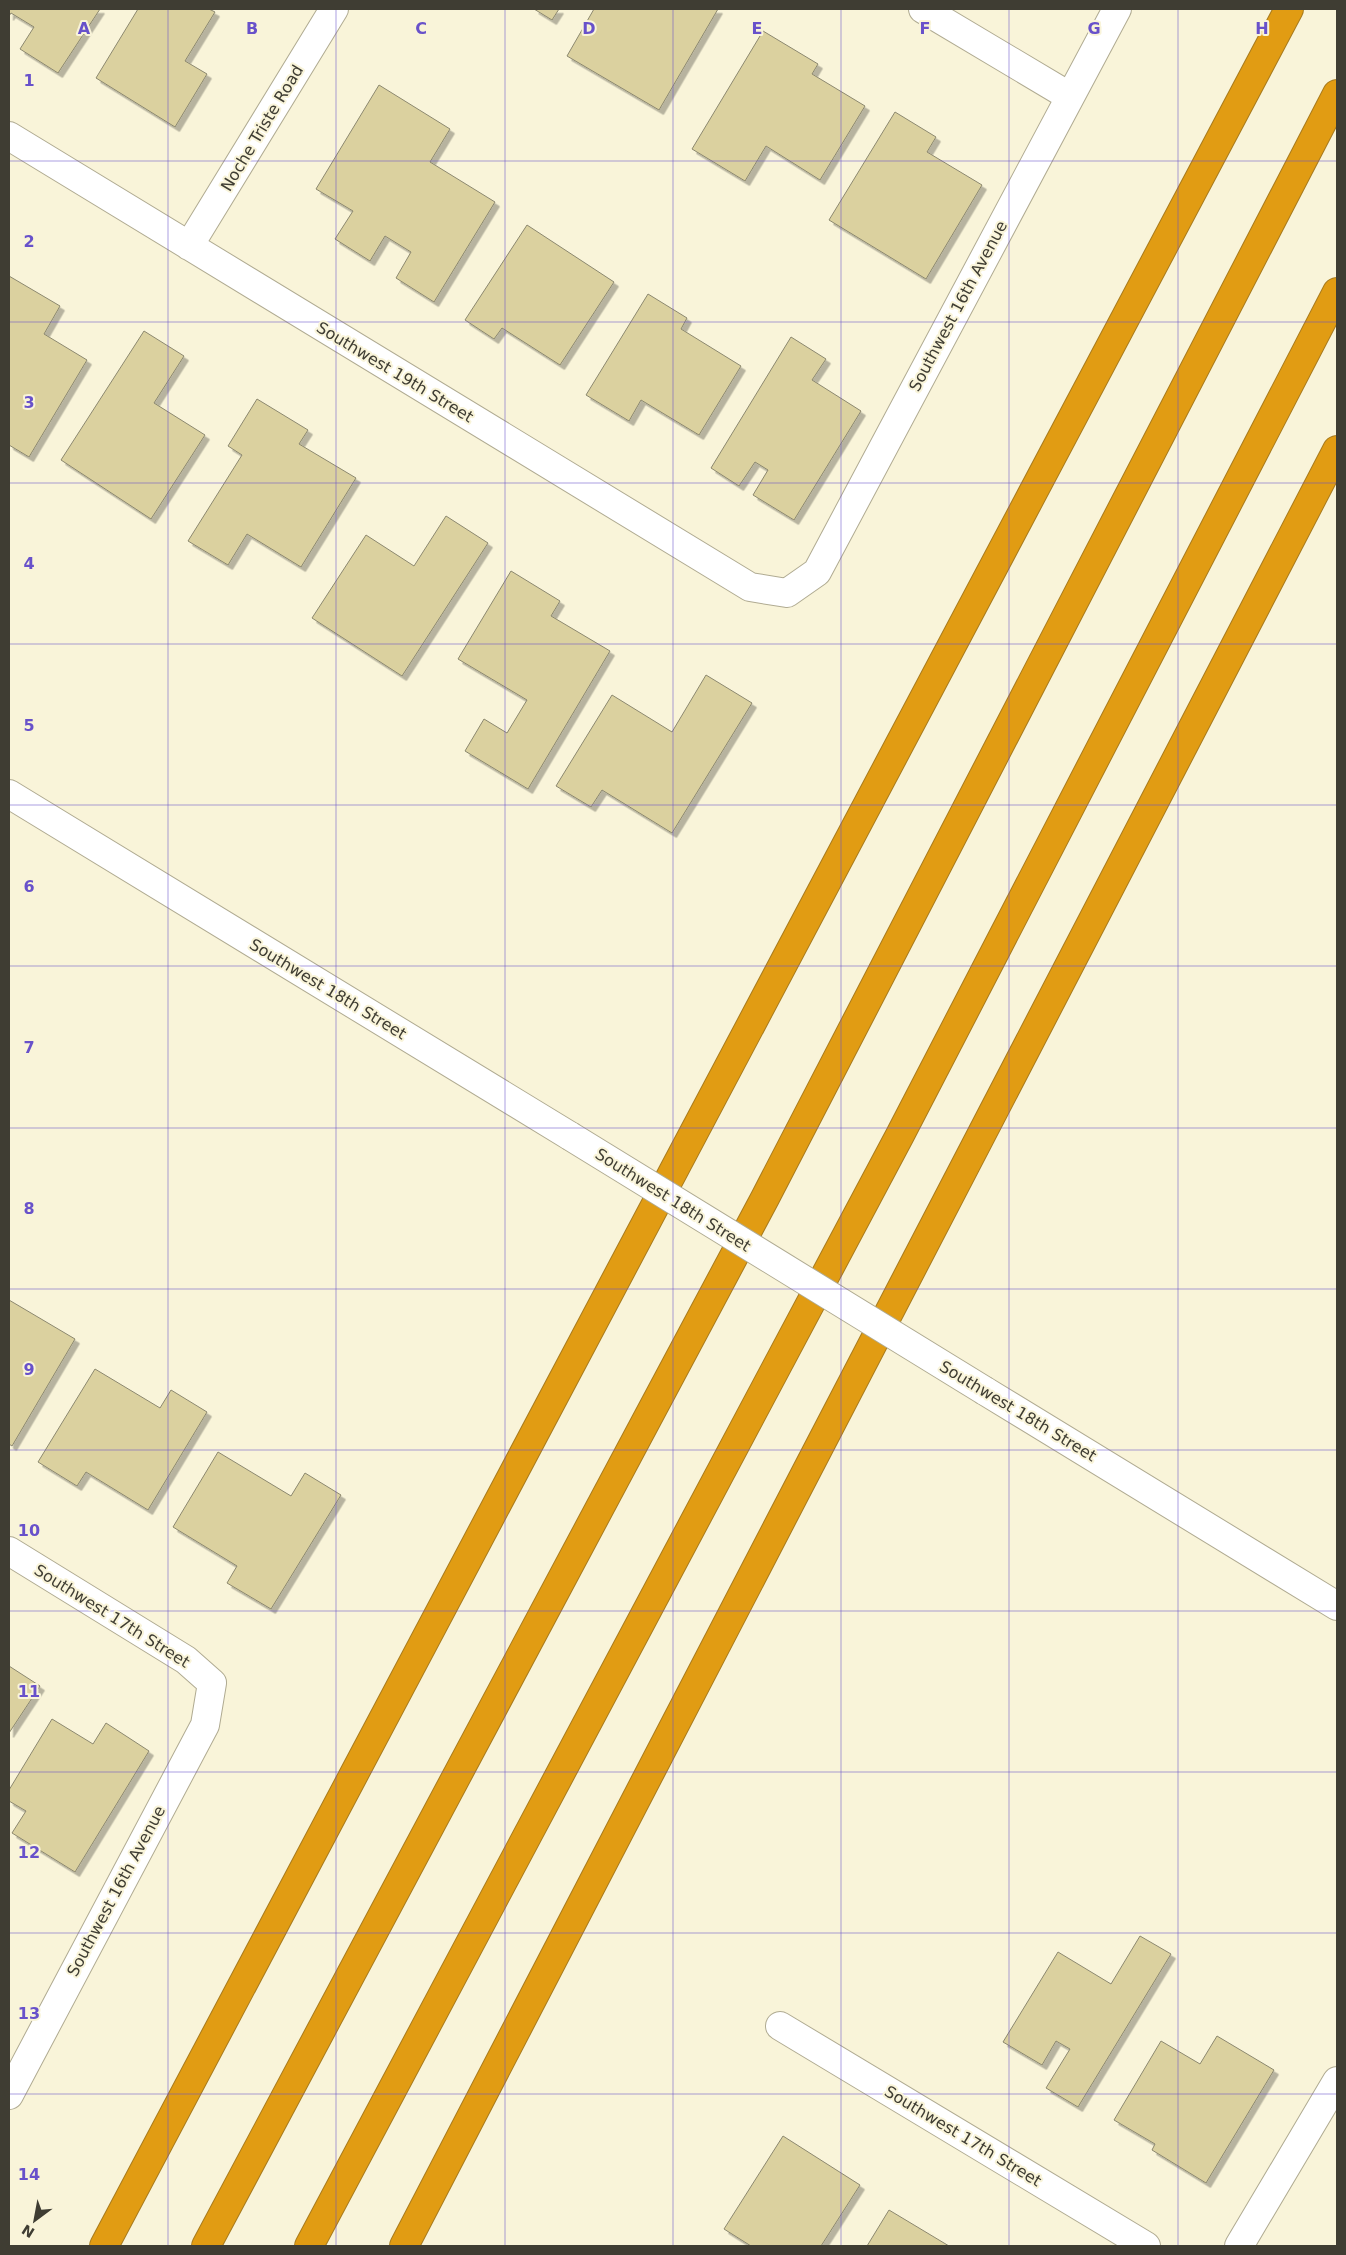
<svg xmlns="http://www.w3.org/2000/svg" width="1346" height="2255" font-family="'DejaVu Sans',sans-serif">
<style>
.building{fill:#dbd19f;stroke:#8c886f;filter:url(#shadow)}
.lines{fill:none;stroke-linecap:round;stroke-linejoin:round}
.minor-casing{stroke:#b0ab92;stroke-width:30}
.secondary-casing{stroke:#b0ab92;stroke-width:30}
.motorway-casing{stroke:#a87b1e;stroke-width:30}
.minor{stroke:#fff;stroke-width:28}
.secondary{stroke:#fff;stroke-width:28}
.motorway{stroke:#e19c13;stroke-width:28}
.secondary-bridge-casing{stroke:#b0ab92;stroke-width:30;stroke-linecap:butt}
.secondary-bridge{stroke:#fff;stroke-width:28}
.grid{fill:none;stroke:#6851ca;stroke-width:1;stroke-opacity:0.55}
.labels{text-anchor:middle;dominant-baseline:central;stroke-width:4;stroke-linejoin:round;paint-order:stroke}
.street-label{font-size:16px;fill:#3f3d33;stroke:#f9f4d9}
.grid-label{font-size:16px;text-anchor:middle;font-weight:bold;fill:#6851ca;stroke:#f9f4d9;stroke-width:4;stroke-linejoin:round;paint-order:stroke}
</style>
<defs>
<filter id="shadow"><feDropShadow dx="4.5" dy="4.5" stdDeviation="0" flood-color="#0004"/></filter>
</defs>
<rect width="100%" height="100%" fill="#f9f4d9"/>
<path class="building" d="M 9,9 L 100,9 L 58,73 L 20,49 L 34,27 L 11,13 L 9,16 Z
M 138,9 L 209,9 L 215,12 L 185,61 L 207,74 L 175,127 L 96,78 Z
M 534,9 L 559,9 L 552,20 Z
M 594,9 L 718,9 L 659,110 L 567,56 Z
M 763,31 L 818,64 L 812,74 L 865,106 L 820,180 L 766,146 L 745,181 L 692,149 Z
M 379,85 L 450,129 L 430,162 L 495,202 L 434,302 L 396,278 L 411,252 L 385,236 L 370,261 L 335,239 L 353,211 L 316,189 Z
M 895,112 L 936,137 L 927,152 L 982,185 L 926,279 L 829,220 Z
M 527,225 L 614,282 L 560,365 L 502,328 L 494,339 L 465,320 Z
M 9,276 L 60,306 L 44,334 L 87,360 L 29,457 L 9,445 Z
M 648,294 L 687,318 L 681,329 L 741,366 L 699,435 L 641,400 L 629,421 L 586,395 Z
M 144,331 L 184,356 L 154,403 L 205,435 L 151,519 L 61,460 Z
M 791,337 L 826,359 L 812,380 L 861,411 L 794,520 L 753,495 L 768,470 L 755,462 L 739,486 L 711,468 Z
M 257,399 L 308,430 L 299,444 L 356,478 L 301,567 L 247,534 L 228,565 L 188,541 L 242,455 L 228,446 Z
M 446,516 L 488,543 L 402,676 L 312,618 L 366,535 L 414,566 Z
M 511,571 L 560,601 L 551,616 L 610,651 L 528,789 L 465,751 L 484,719 L 507,733 L 527,700 L 458,659 Z
M 706,675 L 752,703 L 672,833 L 602,790 L 591,807 L 556,786 L 612,695 L 672,732 Z
M 9,1300 L 75,1339 L 12,1446 L 9,1444 Z
M 95,1369 L 160,1408 L 171,1390 L 207,1412 L 148,1510 L 86,1472 L 77,1486 L 38,1462 Z
M 218,1452 L 291,1496 L 305,1473 L 341,1495 L 271,1609 L 227,1583 L 237,1566 L 173,1527 Z
M 9,1666 L 40,1686 L 9,1733 Z
M 52,1719 L 93,1744 L 106,1723 L 149,1751 L 75,1872 L 12,1833 L 26,1811 L 9,1801 L 9,1790 Z
M 1140,1936 L 1171,1954 L 1078,2107 L 1046,2088 L 1070,2049 L 1056,2041 L 1042,2065 L 1003,2042 L 1058,1952 L 1111,1984 Z
M 1217,2036 L 1274,2070 L 1206,2183 L 1152,2150 L 1155,2144 L 1114,2120 L 1161,2041 L 1200,2064 Z
M 783,2136 L 860,2185 L 821,2246 L 751,2246 L 724,2229 Z
M 889,2210 L 949,2246 L 867,2246 Z"/>
<g class="lines">
<defs>
<path id="minor" d="M 923,9 L 1069,96
M 9,136 L 750,587 L 787,593 L 817,572 L 1117,9
M 189,246 L 334,9
M 9,1551 L 186,1660 L 212,1683 L 205,1725 L 9,2095
M 780,2026 L 1146,2246
M 1239,2246 L 1337,2081"/>
<path id="secondary" d="M 9,794 L 570,1136
M 985,1391 L 1337,1606"/>
<path id="motorway" d="M 104,2246 L 1289,9
M 206,2246 L 765,1198 L 1337,94
M 309,2246 L 900,1135 L 1337,292
M 404,2246 L 1337,450"/>
</defs>
<use href="#minor" class="minor-casing"/>
<use href="#secondary" class="secondary-casing"/>
<use href="#motorway" class="motorway-casing"/>
<use href="#minor" class="minor"/>
<use href="#secondary" class="secondary"/>
<use href="#motorway" class="motorway"/>
<defs>
<path id="secondary-bridge" d="M 570,1136 L 985,1391"/>
</defs>
<use href="#secondary-bridge" class="secondary-bridge-casing"/>
<use href="#secondary-bridge" class="secondary-bridge"/>
</g>
<path class="grid" d="M 168,9 L 168,2246M 336,9 L 336,2246M 505,9 L 505,2246M 673,9 L 673,2246M 841,9 L 841,2246M 1009,9 L 1009,2246M 1178,9 L 1178,2246M 9,161 L 1337,161M 9,322 L 1337,322M 9,483 L 1337,483M 9,644 L 1337,644M 9,805 L 1337,805M 9,966 L 1337,966M 9,1128 L 1337,1128M 9,1289 L 1337,1289M 9,1450 L 1337,1450M 9,1611 L 1337,1611M 9,1772 L 1337,1772M 9,1933 L 1337,1933M 9,2094 L 1337,2094"/>
<g class="labels">
<g class="street-label">
<text transform="translate(262 128) rotate(-59)">Noche Triste Road</text>
<text transform="translate(958 306) rotate(-62)">Southwest 16th Avenue</text>
<text transform="translate(395 372) rotate(31)">Southwest 19th Street</text>
<text transform="translate(328 989) rotate(31)">Southwest 18th Street</text>
<text transform="translate(673 1200) rotate(32)">Southwest 18th Street</text>
<text transform="translate(1018 1411) rotate(31)">Southwest 18th Street</text>
<text transform="translate(112 1616) rotate(32)">Southwest 17th Street</text>
<text transform="translate(116 1891) rotate(-62)">Southwest 16th Avenue</text>
<text transform="translate(963 2136) rotate(31)">Southwest 17th Street</text>
</g>
</g>
<g class="grid-label">
<text x="84" y="34">A</text>
<text x="252" y="34">B</text>
<text x="421" y="34">C</text>
<text x="589" y="34">D</text>
<text x="757" y="34">E</text>
<text x="925" y="34">F</text>
<text x="1094" y="34">G</text>
<text x="1262" y="34">H</text>
<text x="29" y="86">1</text>
<text x="29" y="247">2</text>
<text x="29" y="408">3</text>
<text x="29" y="569">4</text>
<text x="29" y="731">5</text>
<text x="29" y="892">6</text>
<text x="29" y="1053">7</text>
<text x="29" y="1214">8</text>
<text x="29" y="1375">9</text>
<text x="29" y="1536">10</text>
<text x="29" y="1697">11</text>
<text x="29" y="1858">12</text>
<text x="29" y="2019">13</text>
<text x="29" y="2180">14</text>
</g>
<rect width="1346" height="2255" fill="none" stroke="#3f3d33" stroke-width="20"/>
<g transform="translate(35 2220) rotate(212)" stroke="#f9f4d9" stroke-width="4" paint-order="stroke">
<path d="M0-4L9 19L0 12L-9 19Z" fill="#3f3d33"/>
<text y="-8" font-size="14" font-weight="bold" text-anchor="middle" fill="#3f3d33">N</text>
</g>
</svg>
